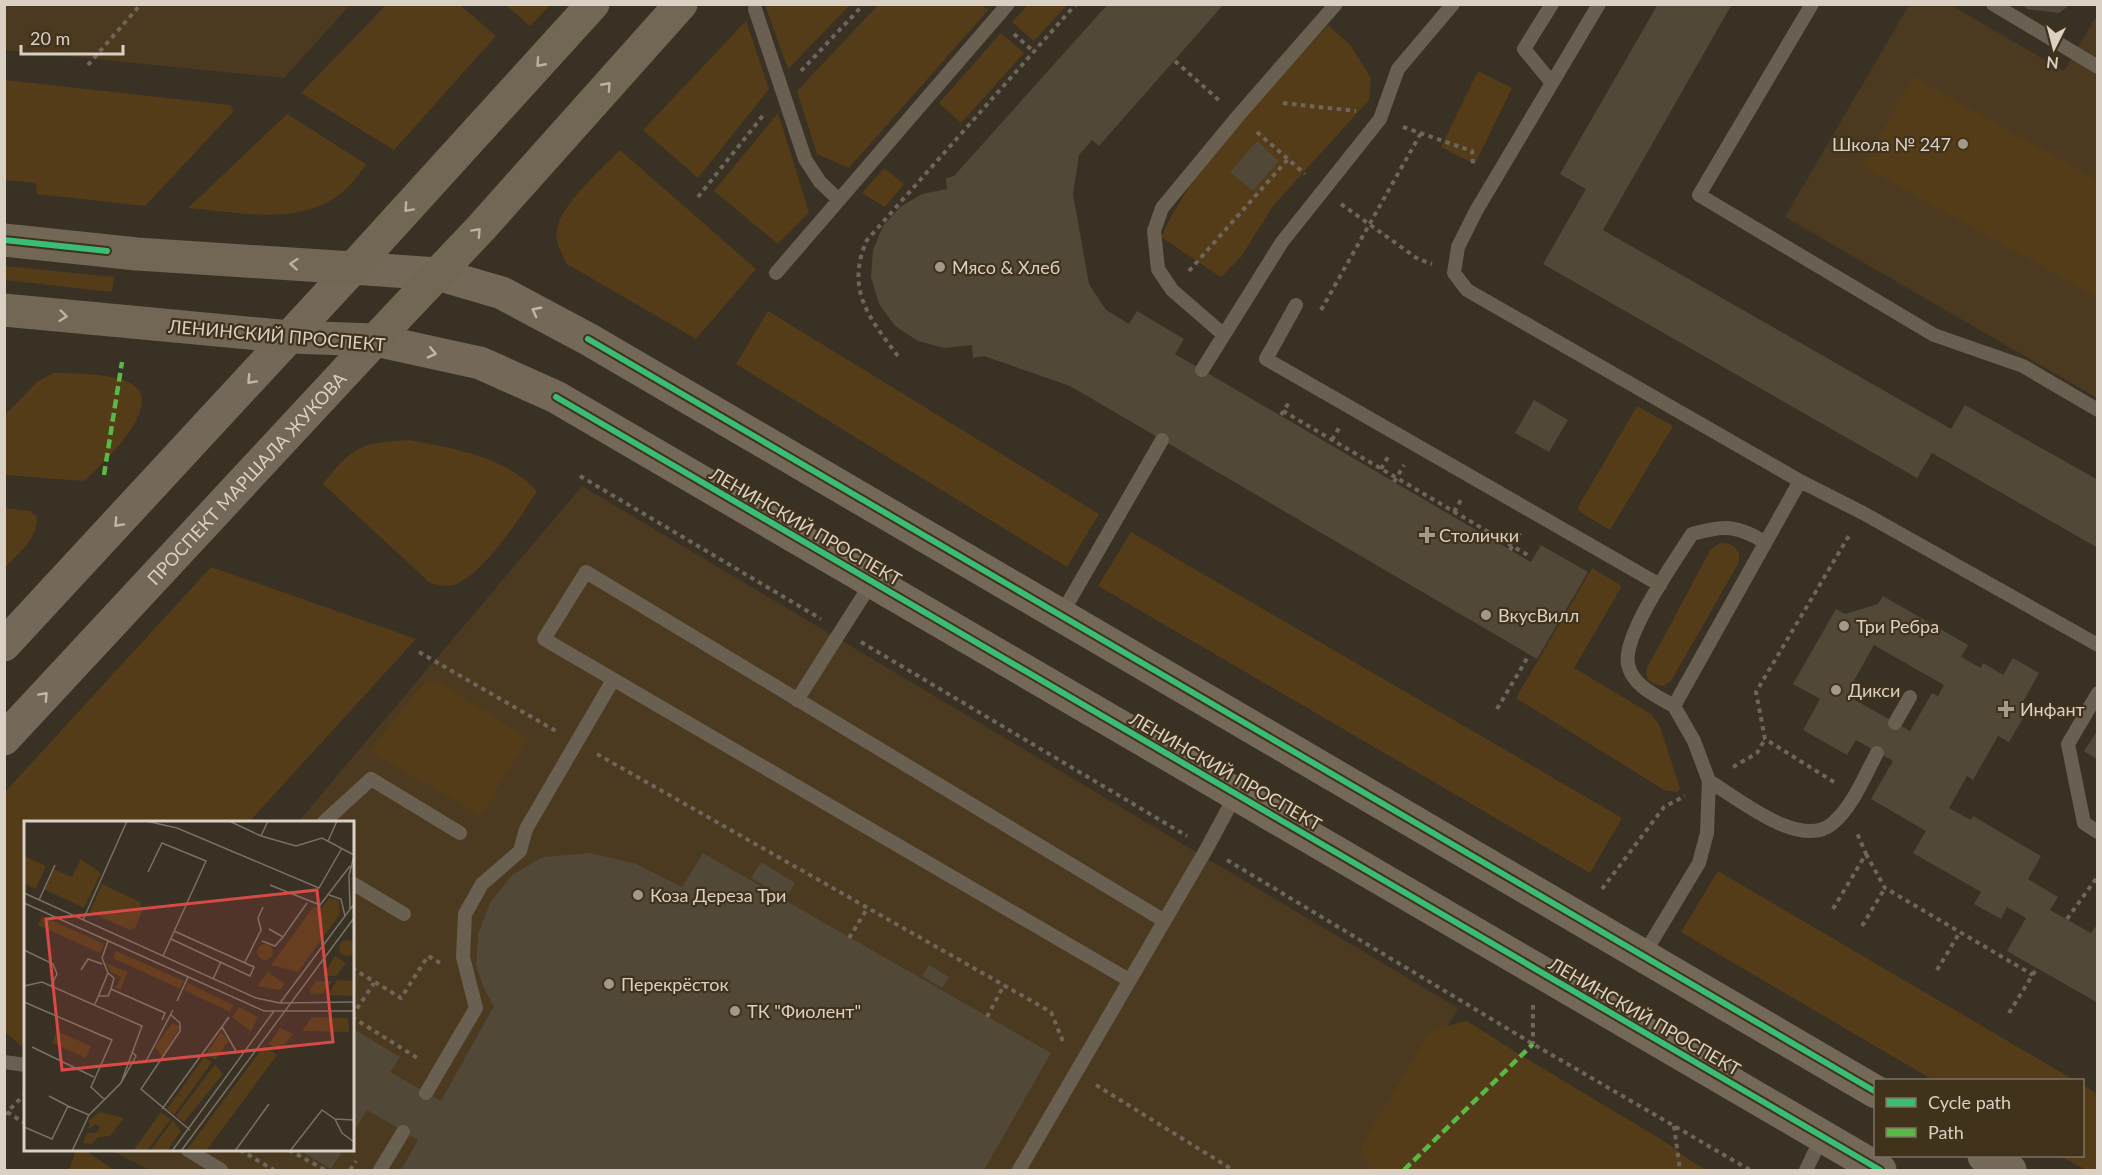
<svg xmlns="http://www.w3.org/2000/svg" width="2102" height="1175" font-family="Lato,sans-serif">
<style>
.built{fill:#4b3a20}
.green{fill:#543c18}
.building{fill:#514838;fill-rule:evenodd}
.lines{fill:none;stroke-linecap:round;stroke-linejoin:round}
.path{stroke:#6e665b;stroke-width:4;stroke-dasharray:4.5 4.5;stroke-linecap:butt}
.service{stroke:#696052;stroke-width:14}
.secondary{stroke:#746859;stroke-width:33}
.primary{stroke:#726654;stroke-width:33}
.quiet{stroke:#58b947;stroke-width:4.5;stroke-dasharray:9 4.5;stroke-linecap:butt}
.cycleway-casing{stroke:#41321c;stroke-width:10}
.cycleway{stroke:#3abd76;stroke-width:6}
.oneway{stroke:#bbb0a2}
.oneway2{stroke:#c0b6a9}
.poi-dot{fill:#a2988c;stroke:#41321c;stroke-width:2}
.labels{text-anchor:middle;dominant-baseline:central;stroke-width:4.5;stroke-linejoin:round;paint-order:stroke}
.poi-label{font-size:18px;fill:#dad0c4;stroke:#41321c;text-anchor:start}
.street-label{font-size:18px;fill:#dad0c4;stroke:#41321c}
.inset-road{fill:none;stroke:#797164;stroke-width:1.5}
.view{fill:#d74a47;fill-opacity:0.15;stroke:#d74a47;stroke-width:3}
.inset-edge{fill:none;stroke:#dad0c4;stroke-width:3}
</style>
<rect width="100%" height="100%" fill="#393124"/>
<path class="built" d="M 5,4 L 350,4 L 350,5 L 284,78 L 5,50 Z
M 1909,5 L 1951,5 L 2064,71 L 2097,15 L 2097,398 L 1785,217 Z
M 582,486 L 1458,1008 L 1370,1170 L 149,1170 L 111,1150 L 352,1150 L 352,822 L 298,822 Z"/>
<path class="green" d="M 387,4 L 460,5 L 496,36 L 394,150 L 301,93 Z
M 506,5 L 550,5 L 530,26 Z
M 765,5 L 765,4 L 850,5 L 788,69 Z
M 878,5 L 981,5 L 988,10 L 849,168 L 817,154 L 797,91 Z
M 1028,5 L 1028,4 L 1067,5 L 1034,41 L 1012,22 Z
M 746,21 L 769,89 L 698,178 L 643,130 Z
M 1328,25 L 1351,46 L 1371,78 L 1369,100 L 1273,206 L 1241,257 L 1221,277 L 1161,237 C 1199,156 1269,91 1328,25 Z
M 1001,33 L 1024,53 L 961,123 L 939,103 Z
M 1478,71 L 1512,88 L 1475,164 L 1441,147 Z
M 1913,77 L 2097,180 L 2097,297 L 1863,166 Z
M 5,80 L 230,105 L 234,111 L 145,206 L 37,194 L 36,183 L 5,180 Z
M 778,113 L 809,212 L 778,244 L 714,191 Z
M 287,114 L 366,164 C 361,171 355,180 349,186 C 308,229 239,212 188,208 Z
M 620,150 L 756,269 L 696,339 L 567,264 C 562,254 554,241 557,229 C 561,204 602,169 620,150 Z
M 884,168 L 904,184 L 885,207 L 862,193 Z
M 5,266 L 114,277 L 112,292 L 5,280 Z
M 768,311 L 1099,514 L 1067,567 L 736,364 Z
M 54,373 C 72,373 112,374 128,382 C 171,401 101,466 84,481 L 5,475 L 5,415 L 38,381 Z
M 1637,406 L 1673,426 L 1610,530 L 1580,512 L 1578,507 Z
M 409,440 C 456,449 504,456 537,491 C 521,517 484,573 456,584 C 447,588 437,585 429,582 L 323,484 C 354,445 361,443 409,440 Z
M 5,508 L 30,511 L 37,517 C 38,539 18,553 5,568 Z
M 1131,532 L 1622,818 L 1590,873 L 1098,586 Z
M 1720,543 C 1734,543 1742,549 1738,564 L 1671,681 L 1664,686 C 1652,685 1644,680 1647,668 L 1711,549 Z
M 211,567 L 416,639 L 249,822 L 26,822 L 25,1049 L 5,1032 L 5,792 Z
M 1592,568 L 1622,586 L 1574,668 L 1651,714 L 1659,724 L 1677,779 L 1680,788 L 1677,792 L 1664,790 L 1516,698 Z
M 428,682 L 440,683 L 527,738 L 481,816 L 370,751 L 419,689 Z
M 1718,871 L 2074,1080 L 1933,1080 L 1681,932 Z
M 1467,1021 C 1530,1062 1594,1099 1659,1138 C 1676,1148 1688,1162 1708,1170 L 1371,1170 L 1360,1148 L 1431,1030 Z
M 2083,1085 L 2097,1094 L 2097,1170 L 2086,1170 L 2060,1156 L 2082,1156 Z
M 76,1150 L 85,1150 L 114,1170 L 69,1170 Z"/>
<path class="building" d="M 1108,4 L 1224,4 L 1099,146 L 1092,140 L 1079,155 L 1073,194 L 1089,284 L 1106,310 L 1129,324 L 1137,311 L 1184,339 L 1175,354 L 1531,562 L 1541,545 L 1588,572 L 1537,659 L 1070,386 L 984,356 L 973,358 L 972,345 L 945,348 L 918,341 L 895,326 L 879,304 L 871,277 L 873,250 L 883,226 L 900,207 L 922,194 L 947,189 L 946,178 L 954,176 Z
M 1658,4 L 1732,4 L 1603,230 L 1951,429 L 1965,405 L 2098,480 L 2098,548 L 1932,453 L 1917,478 L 1543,264 L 1586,189 L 1560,174 Z
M 2022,4 L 2071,4 L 2059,13 L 2027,9 Z
M 1257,141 L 1279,161 L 1253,191 L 1230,172 Z
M 1534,400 L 1568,420 L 1549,452 L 1515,433 Z
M 1883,596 L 1968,645 L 1961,657 L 1981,668 L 1983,663 L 2003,675 L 2013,658 L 2039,673 L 2022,704 L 2029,708 L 2009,742 L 1998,736 L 1973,780 L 1967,776 L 1949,808 L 1971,820 L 1973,816 L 2041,856 L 2028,879 L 2058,897 L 2050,910 L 2091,933 L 2095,927 L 2098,928 L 2098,1003 L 2007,951 L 2026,918 L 2007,907 L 2001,919 L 1974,904 L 1981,892 L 1913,853 L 1926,831 L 1871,799 L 1893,761 L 1856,740 L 1847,755 L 1803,730 L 1820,699 L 1793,684 L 1836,609 L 1845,614 L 1878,604 ZM 1874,645 L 1944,685 L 1938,696 L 1932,693 L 1910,731 L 1855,700 L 1861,689 L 1852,684 Z
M 2098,730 L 2098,760 L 2084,751 Z
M 589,853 L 634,863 L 682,887 L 703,853 L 1051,1053 L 984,1170 L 401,1170 L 418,1140 L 367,1110 L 352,1135 L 352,1028 L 400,1057 L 390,1072 L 441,1101 L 494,1006 L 484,989 L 476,965 L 478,934 L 490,903 L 512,875 L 543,857 Z
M 761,862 L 795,883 L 786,898 L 751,878 Z
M 929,965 L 949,977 L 942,988 L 922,976 Z
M 299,1150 L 343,1150 L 331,1169 Z"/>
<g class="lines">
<path class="path" d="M 1108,4 L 1108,5
M 1014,34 L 1034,52
M 1175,61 L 1221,102
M 88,65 L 141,4
M 801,71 L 864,4
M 1283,103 L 1356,111
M 1403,127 L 1472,151 L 1473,166
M 1257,132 L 1305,174
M 698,197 L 765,113
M 1341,204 L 1418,259 L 1432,264
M 1189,271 L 1288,159
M 1321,310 L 1421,133
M 898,356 C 869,318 845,289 867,240 L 1076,4
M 1283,411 L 1531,557
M 1281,415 L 1290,401
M 1332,440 L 1339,428
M 1381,469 L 1389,455
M 580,476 L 821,619
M 1394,482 L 1404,465
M 1454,512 L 1461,500
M 1510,550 L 1520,533
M 861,642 L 1187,836
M 419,652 L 556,731
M 1497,709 L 1529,655
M 597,754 L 1051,1012 L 1064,1044
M 1733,767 L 1757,753 L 1765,739
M 1834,782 L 1765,739 L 1756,692 L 1850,534
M 1866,854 L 1885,888 L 2033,975
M 1227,860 L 1533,1044 L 1750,1170
M 1602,889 L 1664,807 L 1685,796
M 1833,909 L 1866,854 L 1857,833
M 2067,919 L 2098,876
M 1862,926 L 1885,888
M 849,938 L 867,909
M 352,968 L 401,998 L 428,956 L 440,963
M 1937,970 L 1960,932
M 1533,1005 L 1533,1044
M 2009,1013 L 2037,968
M 352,1016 L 374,983
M 352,1017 L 419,1059
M 987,1017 L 1004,985
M 1096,1085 L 1233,1170
M 7,1112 L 26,1124
M 4,1115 L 26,1093
M 1674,1126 L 1680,1170
M 240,1150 L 274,1170
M 289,1150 L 325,1170
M 350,1170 L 356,1161"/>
<path class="service" d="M 1552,4 L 1524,49 L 1552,83
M 1599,4 L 1476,211 L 1458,247 L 1454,273 L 1467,290 L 1800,481 L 1863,513 L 2098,645
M 1812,4 L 1699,195 L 1934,335 L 2023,366 L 2098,410
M 1993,4 L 2098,67
M 755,9 L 805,159 L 820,182 L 839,200
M 776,273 L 1008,4
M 1296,305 L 1266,359 L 1660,585
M 1224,335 L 1172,290 L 1158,269 L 1154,231 L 1162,208 L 1238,116 L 1336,4
M 1202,370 L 1282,242 L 1380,119 L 1398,69 L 1453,4
M 1061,615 L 1162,440
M 2098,693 L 2068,744 L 2084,823 L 2098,832
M 797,700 L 872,582
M 1674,706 C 1657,696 1632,686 1628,664 C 1622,636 1676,559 1692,534 C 1725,525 1736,525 1765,542
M 1895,723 L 1910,697
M 1709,781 C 1739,799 1801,851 1833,823 C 1853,806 1865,775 1877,753
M 324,822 L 371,779 L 460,833
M 352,883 L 404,914
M 1643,956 L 1699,863 L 1707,833 L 1709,781 L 1694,741 L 1674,706 L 1800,481
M 1129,980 L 544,639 L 586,572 L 1163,920
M 4,1062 L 26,1065
M 426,1093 L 476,1008 L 463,957 L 465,914 L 482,884 L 520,851 L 526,829 L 613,680
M 188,1150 L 221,1170
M 380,1170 L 403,1132
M 1019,1170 L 1207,848 L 1236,794
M 1806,1170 L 1822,1137"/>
<g class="secondary">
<path d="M 4,645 L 353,268 L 437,274 L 502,293 L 588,339 L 1876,1092"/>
<path id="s1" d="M 4,739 L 375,340 L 480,363 L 556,397 L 1880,1170"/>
<path d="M 1984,1156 L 2010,1170"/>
</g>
<path class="primary" d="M 4,240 L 137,254 L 353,268 L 593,4
M 4,310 L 290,337 L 375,340 L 481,228 L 681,4"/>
<path class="quiet" d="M 104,475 L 122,362
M 1404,1170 L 1533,1044"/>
<defs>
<path id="cycleway" d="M 4,240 L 107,251
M 588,339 L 1876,1092
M 556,397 L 1880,1170"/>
</defs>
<use href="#cycleway" class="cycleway-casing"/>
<use href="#cycleway" class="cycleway"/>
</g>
<defs><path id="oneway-chevron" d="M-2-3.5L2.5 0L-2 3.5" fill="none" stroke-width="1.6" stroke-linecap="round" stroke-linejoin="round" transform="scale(1.5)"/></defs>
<g class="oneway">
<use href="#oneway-chevron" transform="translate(540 63) rotate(132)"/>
<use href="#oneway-chevron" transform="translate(607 86) rotate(-48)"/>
<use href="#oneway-chevron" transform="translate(408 208) rotate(133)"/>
<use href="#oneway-chevron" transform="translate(477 232) rotate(-47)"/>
<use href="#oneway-chevron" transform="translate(294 264) rotate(-176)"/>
<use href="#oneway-chevron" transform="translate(63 316) rotate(6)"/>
</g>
<g class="oneway2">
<use href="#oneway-chevron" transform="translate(536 311) rotate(-152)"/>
<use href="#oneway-chevron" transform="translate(432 353) rotate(13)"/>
<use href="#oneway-chevron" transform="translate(251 380) rotate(133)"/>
<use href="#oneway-chevron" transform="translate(118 523) rotate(133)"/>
<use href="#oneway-chevron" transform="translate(44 696) rotate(-47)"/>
</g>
<g class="poi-dot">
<circle cx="1963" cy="144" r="6"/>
<circle cx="940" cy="267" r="6"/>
<path d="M1424 526h6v6h6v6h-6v6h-6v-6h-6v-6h6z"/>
<circle cx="1486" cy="615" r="6"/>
<circle cx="1844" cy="626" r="6"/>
<circle cx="1836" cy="690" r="6"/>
<path d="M2003 700h6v6h6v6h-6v6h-6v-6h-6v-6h6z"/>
<circle cx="638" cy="895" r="6"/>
<circle cx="609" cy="984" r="6"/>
<circle cx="735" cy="1011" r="6"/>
</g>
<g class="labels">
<g class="poi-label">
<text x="1951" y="144" text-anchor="end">Школа № 247</text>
<text x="952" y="267">Мясо &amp; Хлеб</text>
<text x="1439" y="535">Столички</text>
<text x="1498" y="615">ВкусВилл</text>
<text x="1856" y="626">Три Ребра</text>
<text x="1848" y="690">Дикси</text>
<text x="2020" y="709">Инфант</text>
<text x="650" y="895">Коза Дереза Три</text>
<text x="621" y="984">Перекрёсток</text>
<text x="747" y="1011">ТК "Фиолент"</text>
</g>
<g class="street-label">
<text transform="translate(277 335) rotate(5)">ЛЕНИНСКИЙ ПРОСПЕКТ</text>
<text stroke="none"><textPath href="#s1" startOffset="356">ПРОСПЕКТ МАРШАЛА ЖУКОВА</textPath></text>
<text transform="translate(806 526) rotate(30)">ЛЕНИНСКИЙ ПРОСПЕКТ</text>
<text transform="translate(1226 771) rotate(30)">ЛЕНИНСКИЙ ПРОСПЕКТ</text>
<text transform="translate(1645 1016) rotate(30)">ЛЕНИНСКИЙ ПРОСПЕКТ</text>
</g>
</g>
<g transform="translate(24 821)">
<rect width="330" height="330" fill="#393124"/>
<path d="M 0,35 L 22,45 L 12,68 L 0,62 ZM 57,38 L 77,52 L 60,87 L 20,68 L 29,48 L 48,56 ZM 78,63 L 116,81 L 118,91 L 111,107 L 106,109 L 66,91 ZM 305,77 L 315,79 L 316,93 L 274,151 L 247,144 L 290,85 L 296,89 ZM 18,95 L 80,123 L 76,132 L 14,104 ZM315 127a8 8 0 1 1 16 0a8 8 0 1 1-16 0ZM233 131a8 8 0 1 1 16 0a8 8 0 1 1-16 0ZM 92,130 L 160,160 L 156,168 L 89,137 ZM 311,135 L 322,142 L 312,155 L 298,155 ZM 82,142 L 104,151 L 96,169 L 92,167 L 97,156 L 87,151 ZM 244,151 L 261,163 L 256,169 L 233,165 ZM 313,159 L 330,160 L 330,175 L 304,174 ZM 292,160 L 309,160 L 299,172 L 287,173 L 286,168 ZM 164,162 L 209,184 L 206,191 L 160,169 ZM 215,186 L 234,196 L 227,210 L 208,196 ZM 288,196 L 324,197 L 325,211 L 278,210 ZM 148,202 L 156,206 L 138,236 L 131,226 ZM 256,207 L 269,213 L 255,230 L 245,223 ZM 33,210 L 67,225 L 62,237 L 28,222 ZM 197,211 L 205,220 L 191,239 L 182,233 ZM 240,225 L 253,234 L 182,330 L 162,330 ZM 180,236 L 188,241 L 150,294 L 143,288 ZM 191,243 L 199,253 L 160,301 L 152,295 ZM 76,291 L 100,297 L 86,315 L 74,316 L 68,323 L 59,322 L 63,312 L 72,312 L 76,306 L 72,303 L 65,308 L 65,299 ZM 137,291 L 147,298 L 123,330 L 109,330 ZM 149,299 L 157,310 L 143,330 L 126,330 Z" fill="#543c18"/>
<path class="inset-road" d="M 122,0 L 153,7 L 295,67 L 318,27M 205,0 L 237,15 L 244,0M 237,15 L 272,25 L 298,17 L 330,34M 304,20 L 313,0M 124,51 L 138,22 L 182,40 L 139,135M 246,64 L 296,84 L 326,45M 0,72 L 232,177 L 256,182 L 330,181M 305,74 L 317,78 L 321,95M 15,79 L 31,44M 0,82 L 240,190 L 330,190M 326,88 L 325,54 L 330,35M 59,99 L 103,0M 245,108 L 259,116 L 283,82M 147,118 L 226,155 L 230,146 L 150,110M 238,120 L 251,125 L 259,116M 0,129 L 29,143 L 33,153 L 27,165M 221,141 L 237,109 L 234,97 L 239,86M 57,149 L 64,138 L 78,143M 189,158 L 197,141M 0,165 L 18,161 L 118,205 L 97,262 L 65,294 L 48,330M 87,168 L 141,192 L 138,199M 74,175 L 84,175 L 87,168 L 90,157 L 84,152M 153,180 L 164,156M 0,181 L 88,219 L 67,266 L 81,279M 256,182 L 330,83M 71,183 L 84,152 L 78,137 L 84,120M 147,194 L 156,202 L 156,210 L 117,268 L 166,309M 198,206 L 212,230M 8,226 L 70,256M 121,242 L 149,189M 97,262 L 112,235 L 108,231M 25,275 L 44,285M 138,288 L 205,196M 311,298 L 318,312 L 330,321M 0,306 L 28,318 L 44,285 L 65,294M 148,330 L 250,190M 157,330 L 330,97M 211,330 L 245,283M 266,330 L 298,289 L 311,298 L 330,299"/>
<path class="view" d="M 293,69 L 309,221 L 38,249 L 22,98 Z"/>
<rect width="330" height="330" class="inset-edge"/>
</g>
<rect width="2102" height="1175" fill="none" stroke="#dad0c4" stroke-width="12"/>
<rect x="1874" y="1079" width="210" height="78" fill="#41321c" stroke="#7e715f" stroke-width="1.5"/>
<rect x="1886" y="1098" width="30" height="9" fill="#3abd76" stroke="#7e715f" stroke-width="1.5"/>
<text x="1928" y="1109" font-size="18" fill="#dad0c4">Cycle path</text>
<rect x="1886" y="1128" width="30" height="9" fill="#58b947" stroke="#7e715f" stroke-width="1.5"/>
<text x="1928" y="1139" font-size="18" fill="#dad0c4">Path</text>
<g transform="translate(2054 48) rotate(186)" stroke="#41321c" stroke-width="4.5" paint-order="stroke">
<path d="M0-4.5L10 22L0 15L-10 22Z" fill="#dad0c4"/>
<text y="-9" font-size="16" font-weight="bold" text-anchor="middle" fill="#dad0c4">N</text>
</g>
<path d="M21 45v9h102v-9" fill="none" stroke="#dad0c4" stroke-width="3"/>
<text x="30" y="45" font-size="18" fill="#dad0c4" stroke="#41321c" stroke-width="4.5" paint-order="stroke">20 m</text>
</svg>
